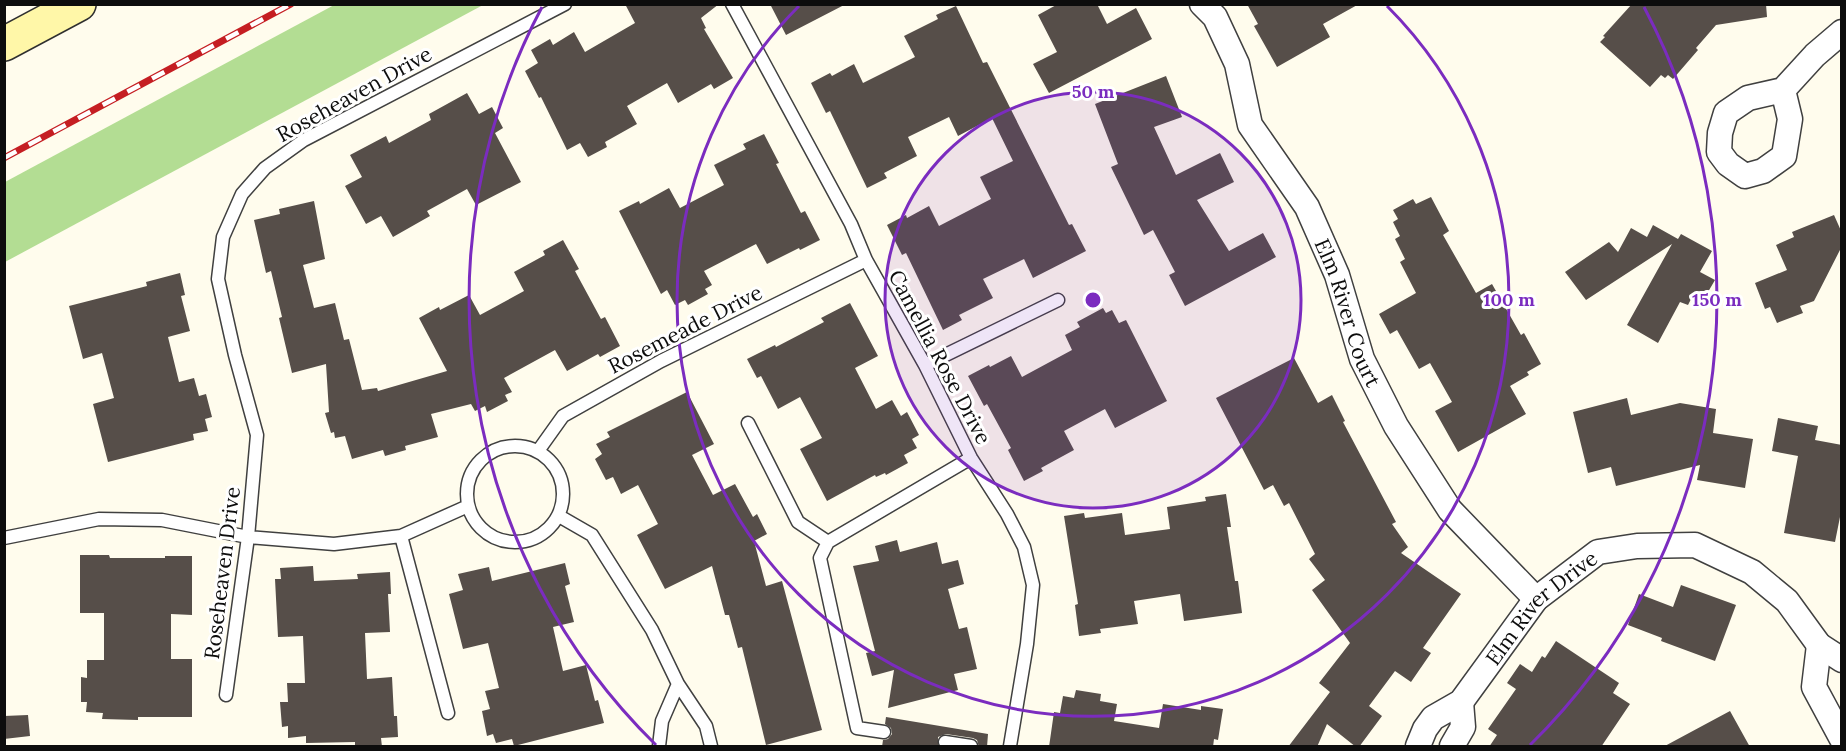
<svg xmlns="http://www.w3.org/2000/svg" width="1846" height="751" font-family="Lora,serif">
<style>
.forest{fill:#b3dd93}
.building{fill:#564e49}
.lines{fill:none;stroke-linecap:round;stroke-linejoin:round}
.lane-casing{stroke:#404040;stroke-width:15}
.street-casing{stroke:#404040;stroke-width:27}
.secondary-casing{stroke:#2f2f2f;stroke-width:36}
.lane{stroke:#fff;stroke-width:12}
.street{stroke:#fff;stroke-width:24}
.secondary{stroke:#fff7a8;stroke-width:33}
.rail-casing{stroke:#c51e22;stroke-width:7}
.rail{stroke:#fff;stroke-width:4.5;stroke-dasharray:14;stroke-linecap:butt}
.ring{fill:none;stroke:#7b2cbf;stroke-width:3}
.labels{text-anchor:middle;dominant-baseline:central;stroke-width:6;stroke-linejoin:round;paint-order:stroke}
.street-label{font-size:21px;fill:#0d0d0d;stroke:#fff}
.centre{fill:#7b2cbf;stroke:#fff;stroke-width:3}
.ring-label{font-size:18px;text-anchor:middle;font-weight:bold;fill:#7b2cbf;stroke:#fff;stroke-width:6;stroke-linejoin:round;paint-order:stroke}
</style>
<rect width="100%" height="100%" fill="#fffced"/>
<path class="forest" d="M 336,4 L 483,5 L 5,262 L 5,182 Z"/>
<path class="building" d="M 625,4 L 719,4 L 701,18 L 706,28 L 704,29 L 733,78 L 714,89 L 711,84 L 678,103 L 667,83 L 627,106 L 637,124 L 605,142 L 607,147 L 588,157 L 580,143 L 567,150 L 541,97 L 539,98 L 525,71 L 538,63 L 531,50 L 550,39 L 553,45 L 574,32 L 585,52 L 635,23 Z
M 770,4 L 846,4 L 786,35 Z
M 1058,4 L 1097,4 L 1107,24 L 1136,8 L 1152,39 L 1049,93 L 1033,64 L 1057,52 L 1038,15 Z
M 1247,4 L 1359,4 L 1323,24 L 1330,37 L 1277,67 L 1254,26 L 1258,24 Z
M 1632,4 L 1766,4 L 1767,17 L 1716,25 L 1696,48 L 1698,50 L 1673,79 L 1668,75 L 1665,78 L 1661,75 L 1650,87 L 1600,42 L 1605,37 L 1603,36 Z
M 956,6 L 983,63 L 987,62 L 1069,225 L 1072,224 L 1086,251 L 1033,278 L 1024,259 L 983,279 L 993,298 L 959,315 L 962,320 L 943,330 L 906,253 L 902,255 L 887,225 L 906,215 L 907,218 L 929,206 L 939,226 L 991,199 L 980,177 L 1013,161 L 992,118 L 958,136 L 949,117 L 908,137 L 917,156 L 884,173 L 887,178 L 867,188 L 830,111 L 826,113 L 811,83 L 830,73 L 832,76 L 854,64 L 863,83 L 915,57 L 904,36 L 938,19 L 936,15 Z
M 1166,76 L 1182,117 L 1154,127 L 1176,175 L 1220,153 L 1234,182 L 1197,200 L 1229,251 L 1263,233 L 1276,257 L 1185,306 L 1169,275 L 1175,272 L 1153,230 L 1144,235 L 1111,167 L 1118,164 L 1095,104 Z
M 467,93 L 479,114 L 492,107 L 503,128 L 495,133 L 521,182 L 476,205 L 467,189 L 427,211 L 430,216 L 393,237 L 381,216 L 366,224 L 345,186 L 362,177 L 350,155 L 386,136 L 389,143 L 431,120 L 429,114 Z
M 764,134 L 779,163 L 776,164 L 801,213 L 805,211 L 820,240 L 800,250 L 799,248 L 767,264 L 756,244 L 704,271 L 712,285 L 705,289 L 708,294 L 688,305 L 685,300 L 675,305 L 667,290 L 661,294 L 619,211 L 639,201 L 640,204 L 669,188 L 680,208 L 724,185 L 714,165 L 746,149 L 743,144 Z
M 1431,197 L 1449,231 L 1443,235 L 1476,293 L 1492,284 L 1521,335 L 1524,333 L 1541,364 L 1527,372 L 1529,375 L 1510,386 L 1526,414 L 1458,452 L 1435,411 L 1452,402 L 1430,363 L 1419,369 L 1397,330 L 1390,334 L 1379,314 L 1416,293 L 1400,262 L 1405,259 L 1395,239 L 1400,236 L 1393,222 L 1398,219 L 1393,210 L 1413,199 L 1416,204 Z
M 314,201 L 325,259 L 303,265 L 314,308 L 335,303 L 344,340 L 349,339 L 362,390 L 377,388 L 378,391 L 447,371 L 419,318 L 439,307 L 440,310 L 469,295 L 480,315 L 524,291 L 514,272 L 545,255 L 543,251 L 563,240 L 579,269 L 575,271 L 601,319 L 605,317 L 620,346 L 600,357 L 598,354 L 567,371 L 555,350 L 504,378 L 512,392 L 505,395 L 508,401 L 487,412 L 485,406 L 475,411 L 471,404 L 431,414 L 438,437 L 405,446 L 406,450 L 385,456 L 383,450 L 352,459 L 345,436 L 335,438 L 334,432 L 331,433 L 325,413 L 329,412 L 326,364 L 292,373 L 279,318 L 282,317 L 271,271 L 266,273 L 254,220 L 280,214 L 279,209 Z
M 1834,215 L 1842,233 L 1842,246 L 1814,301 L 1800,306 L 1803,313 L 1777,323 L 1770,307 L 1765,309 L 1755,283 L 1787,270 L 1776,245 L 1794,237 L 1792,232 Z
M 1653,225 L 1678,239 L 1681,234 L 1712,251 L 1700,272 L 1715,280 L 1701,304 L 1691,299 L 1688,305 L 1680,302 L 1658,343 L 1627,325 L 1672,244 L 1586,300 L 1565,272 L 1609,242 L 1618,252 L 1631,228 L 1647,237 Z
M 180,273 L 185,295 L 181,296 L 190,331 L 168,337 L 179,382 L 194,378 L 199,396 L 206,394 L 212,417 L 205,419 L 208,431 L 193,434 L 194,440 L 108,462 L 93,404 L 114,398 L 102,353 L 83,359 L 69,306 L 147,286 L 146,282 Z
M 850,303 L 878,356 L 855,368 L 876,409 L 892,400 L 901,416 L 907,412 L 919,435 L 912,439 L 917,448 L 904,455 L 908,463 L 886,475 L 885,473 L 876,477 L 875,475 L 827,501 L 800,449 L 822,438 L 800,397 L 778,409 L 761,376 L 757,378 L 747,359 L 775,345 L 776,347 L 824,322 L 821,318 Z
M 1103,308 L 1106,313 L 1112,310 L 1119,323 L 1126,320 L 1167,401 L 1115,428 L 1105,409 L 1064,431 L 1074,450 L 1041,468 L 1043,471 L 1024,481 L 1008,450 L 1011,448 L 987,404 L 984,406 L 968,376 L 989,365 L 990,367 L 1011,356 L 1022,377 L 1072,350 L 1065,335 L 1080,327 L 1077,322 Z
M 1294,358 L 1318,403 L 1332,395 L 1345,421 L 1343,422 L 1396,522 L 1392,524 L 1408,547 L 1401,553 L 1461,594 L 1423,648 L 1431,653 L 1411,682 L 1395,671 L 1369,706 L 1382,716 L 1359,747 L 1356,747 L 1327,724 L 1317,747 L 1288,747 L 1330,692 L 1319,683 L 1350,643 L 1312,590 L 1325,580 L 1309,559 L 1315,554 L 1289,503 L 1284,506 L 1273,485 L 1264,490 L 1216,398 Z
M 687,392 L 714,444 L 692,455 L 713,495 L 735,484 L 753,517 L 757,514 L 767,534 L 754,541 L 766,586 L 782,581 L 822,730 L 766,745 L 742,647 L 738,648 L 729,615 L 725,615 L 712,566 L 665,589 L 637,535 L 658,524 L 638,485 L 621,494 L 613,477 L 606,480 L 595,459 L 602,454 L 596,444 L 610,437 L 607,432 Z
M 1627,398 L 1631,415 L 1680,403 L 1716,409 L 1713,433 L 1753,439 L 1745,488 L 1697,480 L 1700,465 L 1616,486 L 1611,467 L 1588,473 L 1573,412 Z
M 1778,418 L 1818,426 L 1815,440 L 1842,445 L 1842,507 L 1835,542 L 1784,533 L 1798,456 L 1772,451 Z
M 1226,494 L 1231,527 L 1227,527 L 1235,581 L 1238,581 L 1242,613 L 1184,621 L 1180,594 L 1134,601 L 1138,624 L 1100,629 L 1101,633 L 1079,636 L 1075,605 L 1078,604 L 1064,516 L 1084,513 L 1085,518 L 1122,513 L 1125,535 L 1170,529 L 1167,507 L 1206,501 L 1205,497 Z
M 897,540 L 900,552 L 937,542 L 942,564 L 958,560 L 964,584 L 948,589 L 959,629 L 967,627 L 977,669 L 954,674 L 958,690 L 888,708 L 894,670 L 872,676 L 866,653 L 875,651 L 853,566 L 879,561 L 875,546 Z
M 80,555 L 109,555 L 110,558 L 165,558 L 165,556 L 192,556 L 192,615 L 171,614 L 171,659 L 192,659 L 192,717 L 138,717 L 138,720 L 102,719 L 103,713 L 86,712 L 87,702 L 81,702 L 81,677 L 87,678 L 87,660 L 104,660 L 104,613 L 80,613 Z
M 565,563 L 570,584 L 565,586 L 574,622 L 553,627 L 563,671 L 586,665 L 595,701 L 598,700 L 604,723 L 514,746 L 512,739 L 496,743 L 493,734 L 487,736 L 482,711 L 490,709 L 485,691 L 499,688 L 488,643 L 463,649 L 449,594 L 463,590 L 458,574 L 489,567 L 492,581 Z
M 313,566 L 314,581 L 358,579 L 357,574 L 390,572 L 391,594 L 388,594 L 390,632 L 365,633 L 367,679 L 392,677 L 394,716 L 397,716 L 398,737 L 381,738 L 382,747 L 355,747 L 355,742 L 306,743 L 306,736 L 288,738 L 288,726 L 282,727 L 280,702 L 288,702 L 287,683 L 305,683 L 303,636 L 278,637 L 275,579 L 281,579 L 280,568 Z
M 1681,585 L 1736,605 L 1715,661 L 1661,641 L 1662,638 L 1628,625 L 1639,594 L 1673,607 Z
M 1556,641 L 1619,683 L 1613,693 L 1630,704 L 1601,747 L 1489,747 L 1497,735 L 1488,729 L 1516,689 L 1507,683 L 1520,664 L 1532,672 L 1542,656 L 1545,658 Z
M 1076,690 L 1101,694 L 1100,701 L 1117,704 L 1114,721 L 1159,728 L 1163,704 L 1201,710 L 1201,706 L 1223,709 L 1218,740 L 1214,739 L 1213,747 L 1049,747 L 1054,712 L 1060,713 L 1063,696 L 1074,698 Z
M 1730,711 L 1750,747 L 1663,747 Z
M 28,715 L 30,736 L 4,739 L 4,716 Z
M 886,717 L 988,734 L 987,747 L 979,747 L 977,740 L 973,738 L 946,734 L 938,737 L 938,747 L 882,747 L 883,740 L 888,739 L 892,734 L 891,728 L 885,724 Z"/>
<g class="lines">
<defs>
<path id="lane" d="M 732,4 L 851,224 L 866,260 L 925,365 L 971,458 L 1007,514 L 1024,547 L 1033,585 L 1027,644 L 1010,746
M 925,365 L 1058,300
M 748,423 L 798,522 L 828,542
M467 494a48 48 0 1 1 96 0a48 48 0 1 1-96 0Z
M 538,451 L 563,416 L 661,361 L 866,260
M 559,516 L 592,535 L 652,630 L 678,684 L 706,726 L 711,746
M 401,536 L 448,713
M 4,538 L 99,519 L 162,520 L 248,537 L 334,544 L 401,536 L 468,506
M 226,695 L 248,537 L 257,435 L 235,355 L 218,279 L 223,237 L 242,194 L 265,168 L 304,140 L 565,4
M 884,732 L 857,728 L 820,558 L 828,542 L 971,458
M 945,742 L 971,746
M 659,746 L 662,721 L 678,684"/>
<g id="street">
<path id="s1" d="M 1202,4 L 1215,17 L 1237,64 L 1250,125 L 1307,207 L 1337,275 L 1362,359 L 1396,426 L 1450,510 L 1536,599"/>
<path d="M 1783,90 L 1790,119 L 1784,156 L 1763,171 L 1745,176 L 1728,164 L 1719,152 L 1720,133 L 1726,113 L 1748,98 L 1783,90 L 1815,55 L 1842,32"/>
<path d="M 1819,645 L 1814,687 L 1842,739"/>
<path id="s2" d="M 1418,746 L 1425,729 L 1433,718 L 1461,702 L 1536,599 L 1598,552 L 1637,546 L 1695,545 L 1752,572 L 1787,601 L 1819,645 L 1842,660"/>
<path d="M 1452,746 L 1463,727 L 1461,702"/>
</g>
<path id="secondary" d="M 4,44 L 79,4"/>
</defs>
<use href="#lane" class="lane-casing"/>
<use href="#street" class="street-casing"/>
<use href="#secondary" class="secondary-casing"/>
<use href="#lane" class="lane"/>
<use href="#street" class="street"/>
<use href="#secondary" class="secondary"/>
<defs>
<path id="rail" d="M 4,158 L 291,4"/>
</defs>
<use href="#rail" class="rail-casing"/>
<use href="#rail" class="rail"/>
</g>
<circle cx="1093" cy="300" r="208" fill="#7b2cbf" fill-opacity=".12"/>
<g class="ring">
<circle cx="1093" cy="300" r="208"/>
<path d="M1387 6A416 416 0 1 1 799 6"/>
<path d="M656 745A624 624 0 0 1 542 7M1644 7A624 624 0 0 1 1530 745"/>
</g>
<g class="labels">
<g class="street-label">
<text transform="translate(354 94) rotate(-29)">Roseheaven Drive</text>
<text stroke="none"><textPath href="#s1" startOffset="346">Elm River Court</textPath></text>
<text transform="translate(685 329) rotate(-27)">Rosemeade Drive</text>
<text transform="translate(940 357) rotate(62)">Camellia Rose Drive</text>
<text transform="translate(222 573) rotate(-83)">Roseheaven Drive</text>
<text stroke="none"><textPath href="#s2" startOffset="189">Elm River Drive</textPath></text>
</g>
</g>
<circle cx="1093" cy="300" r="9" class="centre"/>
<g class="ring-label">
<text x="1093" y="98">50 m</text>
<text x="1509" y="306">100 m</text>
<text x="1717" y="306">150 m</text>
</g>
<rect width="1846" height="751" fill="none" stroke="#0d0d0d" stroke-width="12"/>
</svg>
